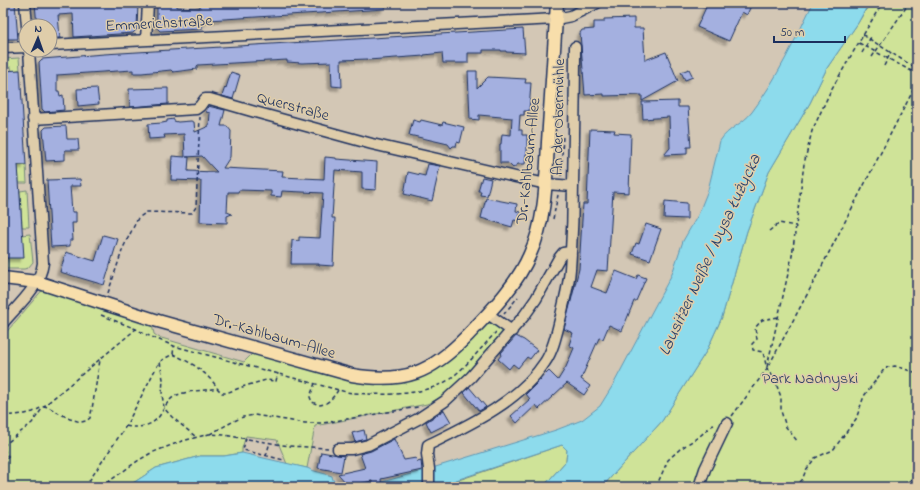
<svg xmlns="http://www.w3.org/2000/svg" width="920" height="490" font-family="'Indie Flower',sans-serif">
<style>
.green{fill:#cfe398;stroke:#75897b}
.water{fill:#8ddbec;stroke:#5f96b3}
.building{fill:#a4b0e0;stroke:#1b2f5e;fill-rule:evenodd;filter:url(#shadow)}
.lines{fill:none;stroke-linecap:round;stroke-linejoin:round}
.minor-casing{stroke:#1b2f5e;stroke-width:13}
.major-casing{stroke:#1b2f5e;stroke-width:15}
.path{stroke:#1b2f5e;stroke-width:1.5;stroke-dasharray:4 3;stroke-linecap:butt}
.minor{stroke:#dfcdaa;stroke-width:10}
.major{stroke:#f8deab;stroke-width:12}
.labels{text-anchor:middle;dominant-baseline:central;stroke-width:3;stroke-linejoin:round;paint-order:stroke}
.street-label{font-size:16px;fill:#1b2f5e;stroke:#dfcdaa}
.park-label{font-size:16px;fill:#2d4164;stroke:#dfcdaa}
.water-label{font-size:17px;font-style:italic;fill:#26406c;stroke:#dfcdaa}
</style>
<defs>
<filter id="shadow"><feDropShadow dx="-3.5" dy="3.5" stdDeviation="1" flood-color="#0004"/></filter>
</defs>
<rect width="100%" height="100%" fill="#d3c7b5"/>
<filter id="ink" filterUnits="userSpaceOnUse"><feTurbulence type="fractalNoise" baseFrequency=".025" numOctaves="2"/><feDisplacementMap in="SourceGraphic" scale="8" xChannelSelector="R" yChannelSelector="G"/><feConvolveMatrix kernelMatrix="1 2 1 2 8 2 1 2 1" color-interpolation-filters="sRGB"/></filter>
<g filter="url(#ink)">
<path class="green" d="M 870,3 L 917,3 L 917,482 L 911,487 L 602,487 L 662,421 L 707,350 L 722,317 L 747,231 L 769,172 L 810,103 L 827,68 L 858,23 Z
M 19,58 L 20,70 L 12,71 L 11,67 L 7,68 L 7,71 L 3,71 L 3,59 Z
M 18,165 L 26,165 L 27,183 L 19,183 Z
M 27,190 L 29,227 L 22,227 L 20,191 Z
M 30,234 L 33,262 L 28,268 L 24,269 L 3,269 L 3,237 Z
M 44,288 L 101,310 L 152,325 L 154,334 L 158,337 L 244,362 L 253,353 L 352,380 L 421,375 L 441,366 L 455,356 L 488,322 L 508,333 L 456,387 L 444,396 L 427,404 L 315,426 L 307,468 L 287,464 L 277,440 L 246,436 L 242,448 L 242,453 L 224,456 L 200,456 L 156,468 L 127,487 L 3,487 L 3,336 Z
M 562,445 L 567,450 L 566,461 L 543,487 L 444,487 L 444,485 Z"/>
<path class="water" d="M 813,3 L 869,3 L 858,23 L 827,68 L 810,103 L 769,172 L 747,231 L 722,317 L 707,350 L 662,421 L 602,487 L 543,487 L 566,461 L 567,450 L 562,445 L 435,487 L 383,487 L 382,482 L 429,469 L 556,430 L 582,420 L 600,406 L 613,385 L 672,274 L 683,241 L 698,215 L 708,190 L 720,141 C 728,128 743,124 752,112 C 777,79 795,40 813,3 Z
M 242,453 L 307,468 C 315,472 324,473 332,476 L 333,480 L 344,487 L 127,487 L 156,468 L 200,456 L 224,456 Z"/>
<path class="building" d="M 3,3 L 15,3 L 18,39 L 3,39 Z
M 35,3 L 138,3 L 137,29 L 133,33 L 74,37 L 73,14 L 58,15 L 60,38 L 50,38 L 50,26 L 37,26 Z
M 157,3 L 177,3 L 177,7 L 200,8 L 200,3 L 385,3 L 385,9 L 208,20 L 208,23 L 202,23 L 202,29 L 160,31 L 157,28 Z
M 708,3 L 752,3 L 747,15 L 742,12 L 729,41 L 697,27 Z
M 634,18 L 634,28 L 643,28 L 645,60 L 666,52 L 678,81 L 642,101 L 642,95 L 604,96 L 604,94 L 585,95 L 580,33 L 582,30 L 594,29 L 594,22 L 604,22 L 604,19 Z
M 523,29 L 525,53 L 506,52 L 506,51 L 501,51 L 501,50 L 483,50 L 483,53 L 468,53 L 468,63 L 443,63 L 442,53 L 424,55 L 424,56 L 368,60 L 368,59 L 341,60 L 342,87 L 332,86 L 331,62 L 302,63 L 287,62 L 287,60 L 198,65 L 197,66 L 197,69 L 173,72 L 171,70 L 142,73 L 133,73 L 133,70 L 57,75 L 57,91 L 59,91 L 60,96 L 63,95 L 64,110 L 45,112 L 42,109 L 39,62 L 42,59 L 104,54 Z
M 689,69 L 693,77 L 685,80 L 681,72 Z
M 20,70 L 26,165 L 18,165 L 24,258 L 3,258 L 3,166 L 4,154 L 3,131 L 3,71 Z
M 468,71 L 477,71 L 477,88 L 488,77 L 526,79 L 525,83 L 531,83 L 529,111 L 524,111 L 524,115 L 520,115 L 519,130 L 522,130 L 522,135 L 527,135 L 527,154 L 526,154 L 525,164 L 518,164 L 513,168 L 508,163 L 500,163 L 500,144 L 501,144 L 502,134 L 511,135 L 512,118 L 479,115 L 479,120 L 470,119 Z
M 231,72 L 240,75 L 233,99 L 222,96 L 225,87 L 226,88 Z
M 97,88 L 99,104 L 78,106 L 77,89 Z
M 168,88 L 168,104 L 130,107 L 129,89 Z
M 678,101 L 678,107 L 688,107 L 691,147 L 687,147 L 687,154 L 664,155 L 670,148 L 669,117 L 643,119 L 642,102 Z
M 208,106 L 225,110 L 221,126 L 227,126 L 231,131 L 230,157 L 223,168 L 283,171 L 282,177 L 324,179 L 325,157 L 336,158 L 336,159 L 377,162 L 376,190 L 362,189 L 362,172 L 335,170 L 332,218 L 335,218 L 333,266 L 319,265 L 319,264 L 291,264 L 292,240 L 299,241 L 299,237 L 320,238 L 323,193 L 282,191 L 281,197 L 271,196 L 271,191 L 239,190 L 238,192 L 228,192 L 227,212 L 232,214 L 227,216 L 227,223 L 200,222 L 201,181 L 171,180 L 172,156 L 185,157 L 184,134 L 164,135 L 165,138 L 149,139 L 148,124 L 162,123 L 167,122 L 167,120 L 174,119 L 174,121 L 178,122 L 191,121 L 194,122 L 195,132 L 209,126 L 210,113 L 206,112 ZM 202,156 L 213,168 L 217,172 L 188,171 L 189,157 L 186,157 Z
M 413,120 L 420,122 L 421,120 L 442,125 L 443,122 L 464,127 L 460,143 L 457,142 L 456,146 L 453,146 L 451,148 L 448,144 L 409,135 Z
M 66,126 L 67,139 L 78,139 L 79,150 L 65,150 L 65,160 L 46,161 L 43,130 L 46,127 Z
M 590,129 L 615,130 L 614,133 L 631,134 L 629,193 L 613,192 L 608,271 L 597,270 L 591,287 L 607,293 L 616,271 L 636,279 L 638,275 L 646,278 L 636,301 L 634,301 L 622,331 L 609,325 L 603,339 L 599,338 L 581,379 L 590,386 L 584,395 L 567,383 L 539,409 L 536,405 L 517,423 L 511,416 L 530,399 L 526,394 L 549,371 L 558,380 L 566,367 L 574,348 L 569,345 L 573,333 L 564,329 L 579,269 L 583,204 L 587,204 Z
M 428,164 L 440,166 L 432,201 L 404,194 L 408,172 L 425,176 Z
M 482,177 L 491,179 L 487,196 L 480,195 L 481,191 L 478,191 Z
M 80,179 L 81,186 L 70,186 L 72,212 L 76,212 L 76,223 L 72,223 L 73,240 L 70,240 L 70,246 L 51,247 L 47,180 Z
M 486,198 L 517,204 L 516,211 L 520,212 L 519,221 L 514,220 L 512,227 L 481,218 Z
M 665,201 L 687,203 L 687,219 L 664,218 Z
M 646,224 L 661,229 L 650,260 L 632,254 L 636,243 L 639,244 Z
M 103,235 L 118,239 L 104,285 L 60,272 L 66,252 L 95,261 Z
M 516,336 L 524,340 L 537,350 L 530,359 L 527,357 L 518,368 L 513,364 L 509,369 L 498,359 L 502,354 L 501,353 Z
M 469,387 L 486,407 L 479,411 L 464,393 Z
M 444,410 L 451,422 L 431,432 L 426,422 Z
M 364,430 L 366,439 L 355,442 L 352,433 Z
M 394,439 L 404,460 L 416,458 L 417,462 L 421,461 L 422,470 L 381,479 L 382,487 L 373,487 L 372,481 L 349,486 L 338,474 L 365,468 L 360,454 L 371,451 Z
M 321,452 L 344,456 L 341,472 L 318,468 Z"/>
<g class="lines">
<defs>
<path id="minor" d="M 25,3 L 27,26
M 146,40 L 148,3
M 50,45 L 556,19 L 571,16 L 597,3
M 3,48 L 26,47
M 33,119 L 196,109 L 200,106 L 205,99 L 210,99 L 255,112 L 372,144 L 546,184 L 573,186
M 488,314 L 512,331
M 3,323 C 18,305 40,287 43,263 L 29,50
M 338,449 L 352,449 L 368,445 L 418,419 L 445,401 L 471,377 L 524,316 L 536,299 L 559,258 L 563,253 L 570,252
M 429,487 L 429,469 L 427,454 L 428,445 C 469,425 519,402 545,362 C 554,349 557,331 561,316 C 564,301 569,285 570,269 C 572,240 573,212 573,184 C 574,138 575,93 575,47
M 699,487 L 705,469 L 727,423
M 911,487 L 917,482"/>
<path id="major" d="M 3,278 L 37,282 L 158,321 L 352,375 C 405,384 431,373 468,335 C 491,311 517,285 530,254 C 546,220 546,179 548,142 C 551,95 554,49 557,3"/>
</defs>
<use href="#minor" class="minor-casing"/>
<use href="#major" class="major-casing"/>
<path class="path" d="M 863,35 L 917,69
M 859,43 L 917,74
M 862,53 L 872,35
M 872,57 L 909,3
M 884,66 L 891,52
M 561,176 L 563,134
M 553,219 L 558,195
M 769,231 L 779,223 L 796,226
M 108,293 L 123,248 L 138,218 L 147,212 L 192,213 L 196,207 L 200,117
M 504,314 L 518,297
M 101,315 L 136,329 L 147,335 L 174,346 L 346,392 C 376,396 426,397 451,378 C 468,365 481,348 496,332
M 778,317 L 762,320 L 755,328 L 757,339 L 752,344 L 753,350 L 763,352 L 767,369 L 774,378 L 781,397 L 781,411 L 786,427 L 798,442
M 173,354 C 193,364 203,369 217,387
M 160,362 L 163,379 L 162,394 L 164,408 L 172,417 L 196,437
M 767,367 L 792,256 L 804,164 L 812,131 L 831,90 L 882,3
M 315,383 L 310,397 L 312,402 L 319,405 C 327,405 334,397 338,390
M 3,416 L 25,414 L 33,412 L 44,406 L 48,407 L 70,419 L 81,422 L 86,421 L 90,418 L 92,409 L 100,360
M 732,416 L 767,369 L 810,289 L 917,83
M 126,426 C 138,429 153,426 160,415 C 165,407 168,399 177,395 C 190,390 204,391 217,388 L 222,393 L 226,393 L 245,386 L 266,380 L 276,381 L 278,373
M 210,434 L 234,421 L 243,417 L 254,415 L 305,423 L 323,423 L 418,407
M 246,438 L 243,450 L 284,460
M 3,446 L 32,423 L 44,406 L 136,329
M 3,449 L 8,456 L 3,468
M 266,456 L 270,442
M 85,487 L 126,426 L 157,366 L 162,360 L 173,354 L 174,346
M 101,487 L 139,460 L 151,453 L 182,441 L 209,434 L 224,435 L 289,446 L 328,448
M 656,487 L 668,460 L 680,449 L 700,436 L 711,426 L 714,425
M 795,487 L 802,480 L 806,470 L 815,458 L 833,450 L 856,419 L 864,396 L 885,368 L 895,366 L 914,372 L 917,372"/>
<use href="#minor" class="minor"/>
<use href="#major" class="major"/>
</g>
</g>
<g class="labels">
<g class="street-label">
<text transform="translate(159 24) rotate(-3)">Emmerichstraße</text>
<text transform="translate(293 107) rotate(15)">Querstraße</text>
<text transform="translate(559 117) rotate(-89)">An der Obermühle</text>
<text transform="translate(529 161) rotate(-84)">Dr.-Kahlbaum-Allee</text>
<text transform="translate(274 337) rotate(16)">Dr.-Kahlbaum-Allee</text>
</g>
<g class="park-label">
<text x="810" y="379">Park Nadnyski</text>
</g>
<g class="water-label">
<text transform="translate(710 255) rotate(-65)">Lausitzer Neiße / Nysa Łużycka</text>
</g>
</g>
<rect width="920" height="490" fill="none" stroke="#dfcdaa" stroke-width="16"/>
<rect x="8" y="8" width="904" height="474" fill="none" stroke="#1b2f5e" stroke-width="1.5" filter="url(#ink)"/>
<g transform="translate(38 38) rotate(2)"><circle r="19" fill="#dfcdaa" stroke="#918e8c"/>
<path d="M0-3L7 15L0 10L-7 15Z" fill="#1b2f5e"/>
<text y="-6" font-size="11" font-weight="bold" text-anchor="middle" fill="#1b2f5e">N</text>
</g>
<path d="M774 36v6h71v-6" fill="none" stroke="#1b2f5e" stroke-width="2"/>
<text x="780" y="36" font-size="12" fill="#1b2f5e" stroke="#dfcdaa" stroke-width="3" paint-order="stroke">50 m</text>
</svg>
